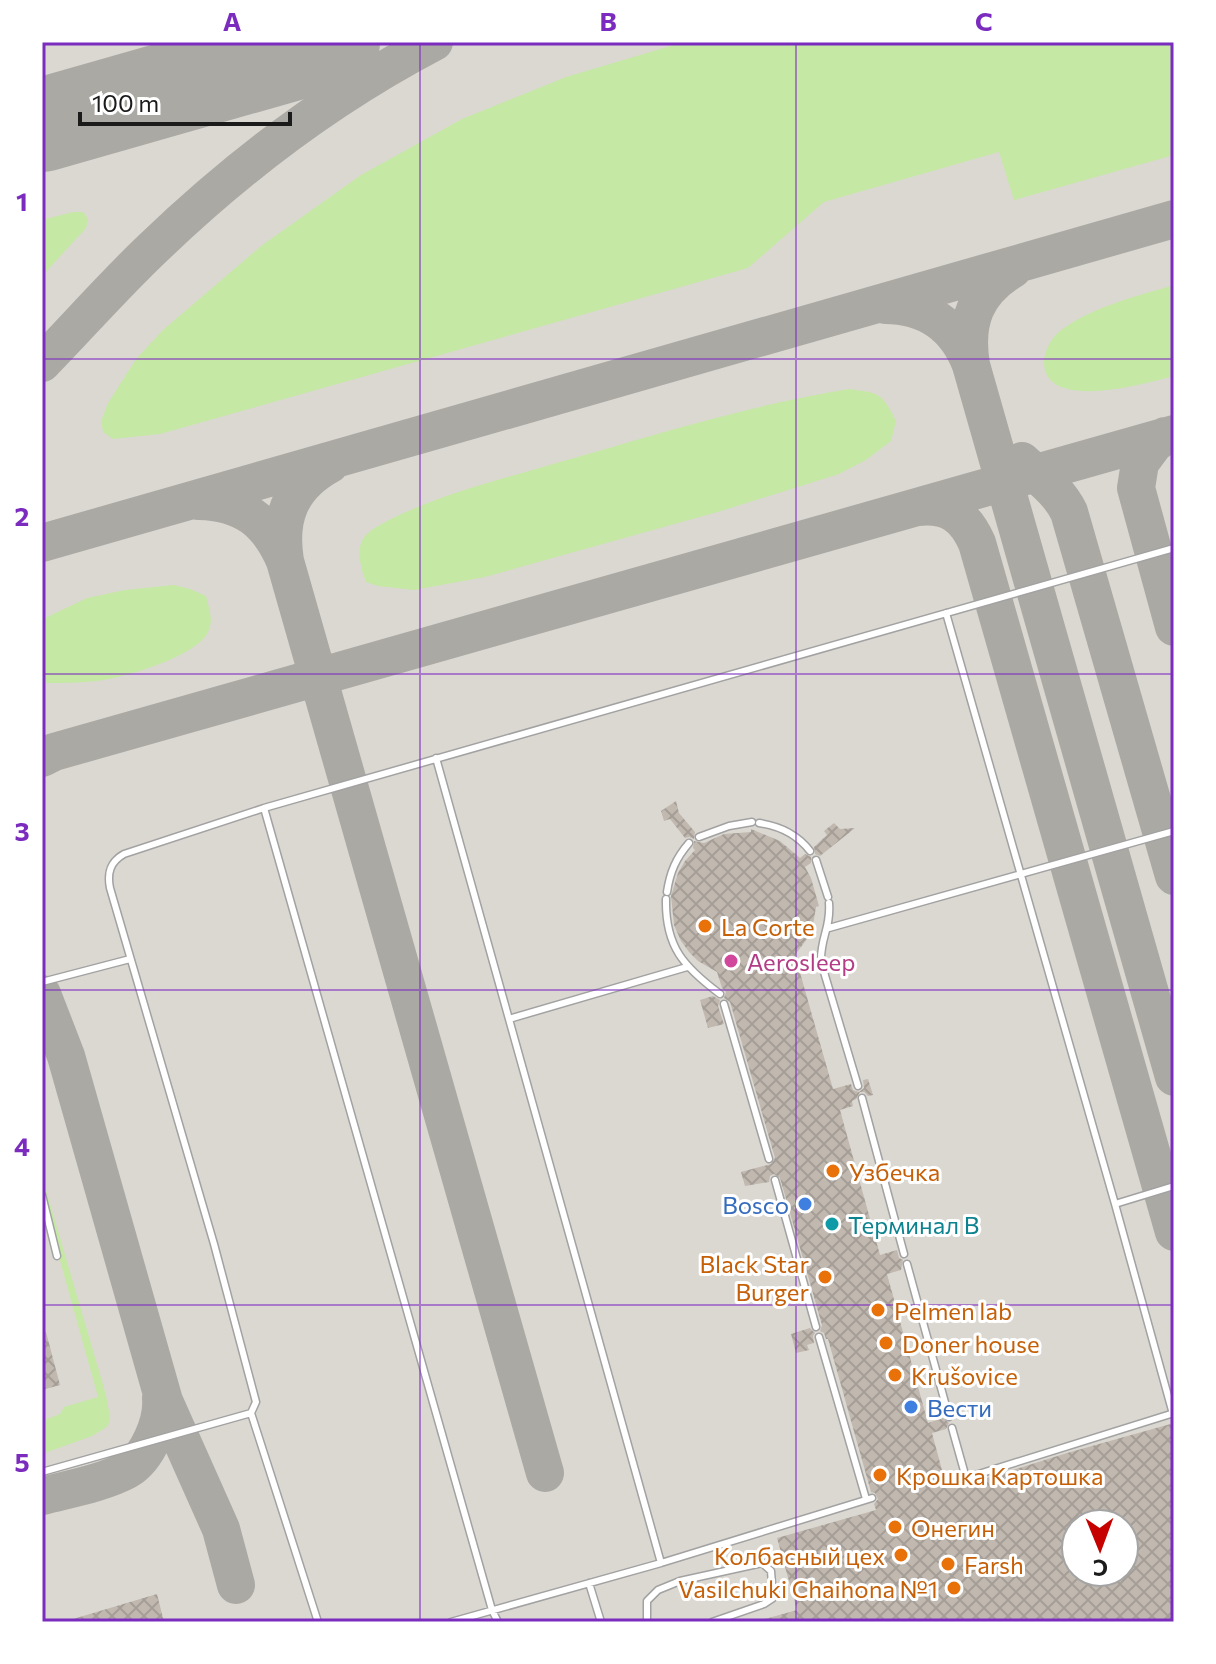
<svg xmlns="http://www.w3.org/2000/svg" width="1216" height="1664" font-family="Commissioner,sans-serif">
<style>
.airport{fill:#dbd8d2;fill-rule:evenodd}
.grass{fill:#c5e8a4}
.lines{fill:none;stroke-linecap:round;stroke-linejoin:round}
.taxiway{stroke:#aba9a4;stroke-width:38}
.runway{stroke:#aba9a4;stroke-width:94}
.building{fill:url(#building-cross-hatch);fill-rule:evenodd}
.lane-casing{stroke:#a2a2a2;stroke-width:9}
.lane{stroke:#fff;stroke-width:6}
.grid{fill:none;stroke:#7b2cbf;stroke-width:2;stroke-opacity:0.55}
.food-dot{fill:#e8710a;stroke:#fff;stroke-width:3}
.hotel-dot{fill:#d1479c;stroke:#fff;stroke-width:3}
.shop-dot{fill:#3f7fe0;stroke:#fff;stroke-width:3}
.culture-dot{fill:#0f9aa8;stroke:#fff;stroke-width:3}
.labels{text-anchor:middle;dominant-baseline:central;stroke-width:6;stroke-linejoin:round;paint-order:stroke}
.food-label{font-size:24px;fill:#c56008;stroke:#fff;text-anchor:start}
.hotel-label{font-size:24px;fill:#b23c85;stroke:#fff;text-anchor:start}
.shop-label{font-size:24px;fill:#366cbe;stroke:#fff;text-anchor:end}
.culture-label{font-size:24px;fill:#0d838f;stroke:#fff;text-anchor:start}
.neatline{fill:none;stroke:#7b2cbf;stroke-width:3}
.grid-label{font-size:26px;text-anchor:middle;font-weight:bold;fill:#7b2cbf}
</style>
<defs>
<pattern id="building-cross-hatch" width="8" height="8" patternUnits="userSpaceOnUse" patternTransform="scale(2)"><rect width="8" height="8" fill="#c1b8b0"/><path d="M0 0l8 8M0 8l8-8" fill="none" stroke="#a59e97"/></pattern>
</defs>
<rect width="100%" height="100%" fill="#ede9e0"/>
<path class="airport" d="M 42,42 L 1174,42 L 1174,1622 L 42,1622 ZM 1076,1524 L 1124,1524 L 1124,1572 L 1076,1572 Z"/>
<path class="grass" d="M 684,42 L 1174,42 L 1174,155 L 1014,200 L 999,152 L 824,202 L 748,268 L 160,434 L 113,439 L 103,432 L 101,421 L 108,403 L 136,359 L 163,330 L 261,246 L 361,175 L 462,119 L 566,77 Z
M 73,212 L 83,212 L 88,219 L 86,228 L 42,276 L 42,220 Z
M 1174,285 L 1174,376 C 1147,383 1044,413 1044,362 C 1044,351 1051,338 1060,331 C 1091,307 1137,296 1174,285 Z
M 849,389 C 880,393 882,393 896,421 L 891,441 L 866,460 L 839,474 L 721,511 L 485,577 L 414,590 L 378,586 L 366,582 C 361,569 355,548 365,536 C 372,528 382,524 391,519 C 442,494 498,480 553,464 C 651,436 749,405 849,389 Z
M 174,585 L 190,589 L 206,596 C 209,609 214,619 208,632 C 197,656 128,676 104,680 C 83,683 63,683 42,683 L 43,619 L 87,598 L 125,590 Z
M 42,1176 L 106,1395 L 110,1417 L 108,1426 L 92,1436 L 42,1454 L 42,1421 L 60,1414 L 64,1407 L 98,1397 L 42,1196 Z"/>
<g class="lines">
<path class="taxiway" d="M 885,305 C 927,305 957,327 971,365 L 1174,1077
M 42,363 C 79,325 114,285 153,248 C 237,167 331,96 434,42
M 971,365 C 964,322 975,292 1013,269
M 1165,436 L 1154,444 L 1140,463 L 1136,488 L 1174,627
M 1022,461 C 1039,477 1059,491 1069,512 L 1174,876
M 330,464 C 290,486 278,518 285,561 L 545,1473
M 199,501 C 243,502 268,521 285,561
M 918,507 C 949,504 965,516 977,543 L 1174,1232
M 42,543 L 1174,219
M 42,758 L 54,752 L 1174,434
M 42,994 L 66,1056 L 164,1401 L 221,1529 L 236,1585
M 42,1496 C 69,1489 103,1483 127,1470 C 148,1458 163,1421 161,1398"/>
<path class="runway" d="M 42,125 L 333,42"/>
</g>
<path class="building" d="M 676,801 L 679,813 L 695,832 L 694,839 L 689,837 L 685,838 L 670,819 L 664,821 L 661,811 Z
M 834,823 L 840,829 L 855,828 L 820,856 L 815,854 L 814,847 L 827,835 L 824,831 Z
M 751,829 L 780,841 L 800,858 L 805,854 L 811,857 L 811,863 L 805,867 L 811,878 L 819,906 L 816,907 L 813,925 L 807,939 L 795,955 L 833,1089 L 851,1084 L 853,1090 L 859,1092 L 864,1088 L 863,1080 L 868,1079 L 873,1095 L 868,1096 L 864,1092 L 860,1092 L 856,1099 L 852,1101 L 853,1106 L 840,1110 L 880,1255 L 897,1250 L 899,1258 L 903,1260 L 901,1270 L 887,1274 L 928,1423 L 943,1418 L 949,1423 L 946,1429 L 932,1433 L 942,1470 L 939,1473 L 939,1479 L 946,1482 L 947,1486 L 958,1483 L 968,1484 L 1067,1453 L 1174,1423 L 1174,1622 L 765,1622 L 765,1619 L 797,1610 L 777,1538 L 876,1510 L 874,1504 L 878,1499 L 875,1493 L 871,1492 L 828,1339 L 826,1339 L 824,1333 L 820,1331 L 822,1325 L 780,1178 L 774,1174 L 770,1176 L 769,1182 L 745,1186 L 741,1172 L 771,1164 L 775,1158 L 730,1002 L 724,998 L 726,992 L 722,988 L 717,972 L 698,961 L 689,952 L 681,941 L 674,925 L 671,896 L 678,873 L 685,861 L 695,850 L 693,848 L 694,841 L 704,843 L 724,834 L 751,832 ZM 1076,1524 L 1124,1524 L 1124,1572 L 1076,1572 Z
M 713,996 L 720,1000 L 718,1006 L 724,1024 L 708,1028 L 700,1000 Z
M 810,1328 L 815,1333 L 813,1336 L 814,1343 L 807,1345 L 809,1350 L 796,1353 L 791,1334 Z
M 42,1332 L 46,1332 L 60,1385 L 42,1390 Z
M 157,1594 L 164,1622 L 73,1622 L 73,1619 Z"/>
<g class="lines">
<defs>
<path id="lane" d="M 946,613 L 1115,1204 L 1173,1414
M 436,758 L 661,1563 L 872,1498
M 264,808 L 492,1610 L 498,1622
M 759,823 C 780,826 797,834 810,851
M 699,837 L 729,826 L 752,822
M 816,860 L 828,897
M 667,892 C 670,872 676,858 689,843
M 666,899 C 665,947 684,967 720,994
M 829,903 C 831,928 820,938 821,962 L 858,1086
M 829,928 L 1174,831
M 42,982 L 130,959
M 724,1004 L 769,1159
M 509,1019 L 687,967
M 862,1098 L 904,1254
M 775,1180 L 816,1327
M 42,1195 L 57,1256
M 1115,1204 L 1174,1186
M 907,1264 L 949,1417
M 819,1337 L 866,1499
M 952,1428 L 966,1478
M 42,1472 L 251,1413
M 944,1476 L 966,1478 L 1174,1413
M 589,1583 L 601,1622
M 318,1622 L 251,1413 L 256,1402 L 214,1244 L 110,888 C 107,873 110,862 124,854 L 264,808 L 1174,548
M 451,1622 L 661,1563
M 647,1622 L 647,1601 L 658,1590 L 680,1581 L 762,1563 L 771,1571 L 773,1598 L 764,1604 L 712,1622"/>
</defs>
<use href="#lane" class="lane-casing"/>
<use href="#lane" class="lane"/>
</g>
<path class="grid" d="M 420,42 L 420,1622M 796,42 L 796,1622M 42,359 L 1174,359M 42,674 L 1174,674M 42,990 L 1174,990M 42,1305 L 1174,1305"/>
<g class="food-dot">
<circle cx="705" cy="926" r="8"/>
<circle cx="833" cy="1171" r="8"/>
<circle cx="825" cy="1277" r="8"/>
<circle cx="878" cy="1310" r="8"/>
<circle cx="886" cy="1343" r="8"/>
<circle cx="895" cy="1375" r="8"/>
<circle cx="880" cy="1475" r="8"/>
<circle cx="895" cy="1527" r="8"/>
<circle cx="901" cy="1555" r="8"/>
<circle cx="948" cy="1564" r="8"/>
<circle cx="954" cy="1588" r="8"/>
</g>
<circle class="hotel-dot" cx="731" cy="961" r="8"/>
<g class="shop-dot">
<circle cx="805" cy="1204" r="8"/>
<circle cx="911" cy="1407" r="8"/>
</g>
<circle class="culture-dot" cx="832" cy="1224" r="8"/>
<g class="labels">
<g class="food-label">
<text x="721" y="926">La Corte</text>
<text x="849" y="1171">Узбечка</text>
<text x="809" y="1263" text-anchor="end">Black Star<tspan x="809" dy="28">Burger</tspan></text>
<text x="894" y="1310">Pelmen lab</text>
<text x="902" y="1343">Doner house</text>
<text x="911" y="1375">Krušovice</text>
<text x="896" y="1475">Крошка Картошка</text>
<text x="911" y="1527">Онегин</text>
<text x="885" y="1555" text-anchor="end">Колбасный цех</text>
<text x="964" y="1564">Farsh</text>
<text x="938" y="1588" text-anchor="end">Vasilchuki Chaihona №1</text>
</g>
<g class="hotel-label">
<text x="747" y="961">Aerosleep</text>
</g>
<g class="shop-label">
<text x="789" y="1204">Bosco</text>
<text x="927" y="1407" text-anchor="start">Вести</text>
</g>
<g class="culture-label">
<text x="848" y="1224">Терминал B</text>
</g>
</g>
<rect width="1216" height="1664" fill="none" stroke="#ffffff" stroke-width="88"/>
<g transform="translate(1100 1548) rotate(179)"><circle r="38" fill="#ffffff" stroke="#a4a4a4" stroke-width="2"/>
<path d="M0-6L14 30L0 20L-14 30Z" fill="#c60200"/>
<text y="-12" font-size="22" font-weight="bold" text-anchor="middle" fill="#1b1b1b">С</text>
</g>
<path d="M80 112v12h210v-12" fill="none" stroke="#1b1b1b" stroke-width="4"/>
<text x="92" y="112" font-size="24" fill="#1b1b1b" stroke="#ffffff" stroke-width="6" paint-order="stroke">100 m</text>
<rect x="44" y="44" width="1128" height="1576" class="neatline"/>
<g class="grid-label">
<text x="232" y="31">A</text>
<text x="608" y="31">B</text>
<text x="984" y="31">C</text>
<text x="22" y="211">1</text>
<text x="22" y="526">2</text>
<text x="22" y="841">3</text>
<text x="22" y="1156">4</text>
<text x="22" y="1472">5</text>
</g>
</svg>
